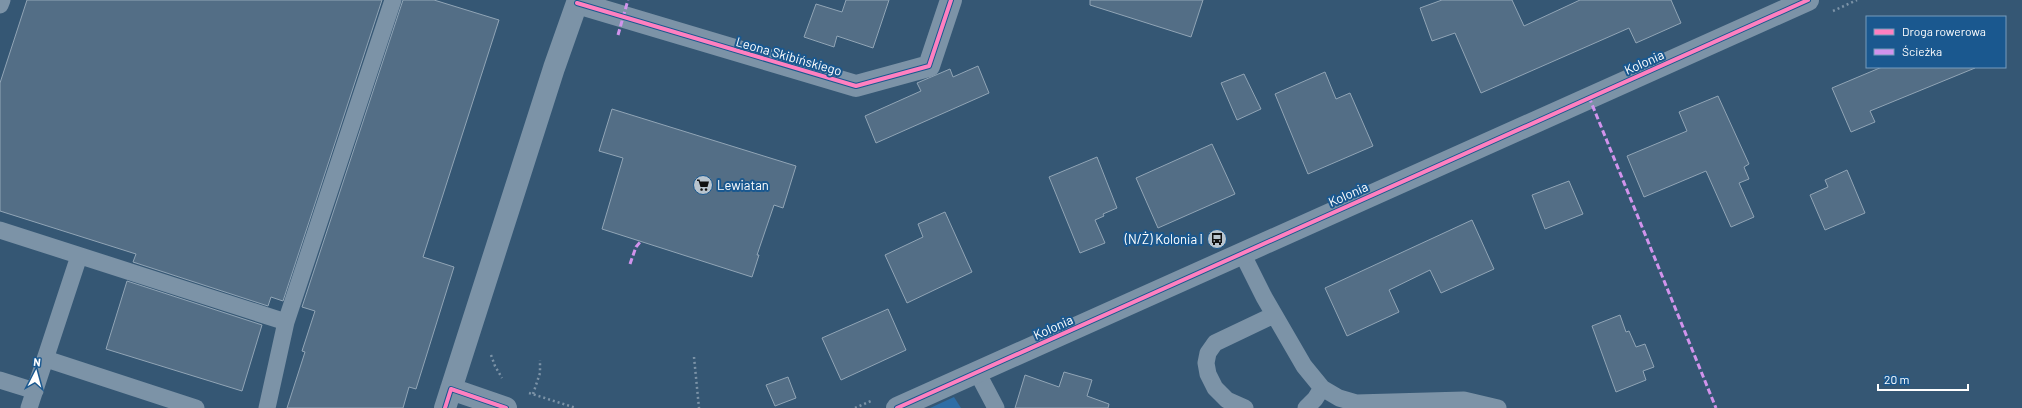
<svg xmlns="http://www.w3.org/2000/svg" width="2022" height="408" font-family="Barlow,sans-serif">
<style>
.green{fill:#2e6ea6}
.building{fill:#536e86;stroke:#91a5b6}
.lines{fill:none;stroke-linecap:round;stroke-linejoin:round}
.path{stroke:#7c93a7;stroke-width:2.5;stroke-dasharray:2 3;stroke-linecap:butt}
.lane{stroke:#7c93a7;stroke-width:17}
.street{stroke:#7c93a7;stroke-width:22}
.quiet{stroke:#d193ec;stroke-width:3;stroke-dasharray:6 3;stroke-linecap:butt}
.cycleway-casing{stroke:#1a588f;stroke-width:6}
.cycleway{stroke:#ff80c0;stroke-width:4}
.labels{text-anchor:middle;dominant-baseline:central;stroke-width:4;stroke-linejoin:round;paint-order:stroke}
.street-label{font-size:13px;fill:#fff;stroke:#1a588f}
.poi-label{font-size:13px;fill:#fff;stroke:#1a588f;text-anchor:start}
</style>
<rect width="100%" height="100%" fill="#355774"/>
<path class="green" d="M 954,397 L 961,408 L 930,408 Z"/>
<path class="building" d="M 27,0 L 382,0 L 283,301 L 271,297 L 268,306 L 133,262 L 136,254 L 0,211 L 0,83 Z
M 403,0 L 434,0 L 499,20 L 423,257 L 454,267 L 416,389 L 409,387 L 403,408 L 287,408 L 305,352 L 302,351 L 315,311 L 302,307 Z
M 846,0 L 889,0 L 873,48 L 837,36 L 834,47 L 804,37 L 816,4 L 842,12 Z
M 1090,0 L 1203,0 L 1191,37 L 1090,5 Z
M 1442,0 L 1512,0 L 1524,26 L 1580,0 L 1671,0 L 1681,23 L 1636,43 L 1629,28 L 1481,93 L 1455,33 L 1432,41 L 1420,8 Z
M 978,66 L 989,93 L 876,143 L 865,116 L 921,91 L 917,83 L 950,69 L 953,77 Z
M 1882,67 L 1975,67 L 1975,68 L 1870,111 L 1875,122 L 1851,132 L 1832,88 Z
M 1325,72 L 1336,99 L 1350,93 L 1373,146 L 1308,174 L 1275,94 Z
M 1244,74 L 1261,109 L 1237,120 L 1221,83 Z
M 1718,96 L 1749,164 L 1744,167 L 1749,179 L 1739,183 L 1754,217 L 1731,227 L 1706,171 L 1644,197 L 1627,156 L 1687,131 L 1679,112 Z
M 612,109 L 796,166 L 783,208 L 774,205 L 757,255 L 759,255 L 752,277 L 602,229 L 623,158 L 599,151 Z
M 1212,144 L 1235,194 L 1158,228 L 1136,178 Z
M 1097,157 L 1117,208 L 1103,214 L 1104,216 L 1095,220 L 1105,243 L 1080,253 L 1049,177 Z
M 1847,170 L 1865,213 L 1825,230 L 1810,195 L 1828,187 L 1825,180 Z
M 1569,181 L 1583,214 L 1545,229 L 1532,195 Z
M 945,212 L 972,272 L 907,303 L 885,255 L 923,237 L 918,224 Z
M 1472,220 L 1494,269 L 1441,293 L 1430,270 L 1389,290 L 1399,312 L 1347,336 L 1325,288 Z
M 127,281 L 262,325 L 242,391 L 106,349 Z
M 888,309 L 906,350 L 841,380 L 822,338 Z
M 1620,315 L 1626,332 L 1629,331 L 1636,347 L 1645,344 L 1654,367 L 1643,371 L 1646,380 L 1616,392 L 1592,326 Z
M 1064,372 L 1092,380 L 1087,396 L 1109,404 L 1108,408 L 1015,408 L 1025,375 L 1059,387 Z
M 788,377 L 796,398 L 775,406 L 766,385 Z"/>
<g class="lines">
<path class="path" d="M 1833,11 L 1857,0
M 491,355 L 495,366 L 502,378
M 694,357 L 699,408
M 529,393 L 576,408
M 533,394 L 540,373 L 540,360
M 855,408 L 871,401"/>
<path class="lane" d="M 0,5 L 2,0
M 0,230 L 286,322 L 393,0
M 1242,253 L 1264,297 L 1304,366 L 1322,388 L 1339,398 L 1356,403 L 1464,400 L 1498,408
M 46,359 L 196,408
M 977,372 L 996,408
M 0,380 L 35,391
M 29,408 L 79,256
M 267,408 L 286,322
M 1245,408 L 1227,400 L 1215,388 L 1208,374 L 1206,363 L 1208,353 L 1215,343 L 1274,315
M 1306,408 L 1315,399 L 1322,388"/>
<path class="street" d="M 577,3 L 856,86 L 929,66 L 951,0
M 451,389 L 506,408
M 445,408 L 554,68 L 578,0
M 897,408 L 1808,0"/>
<path class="quiet" d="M 618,35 L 628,0
M 1589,97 L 1716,408
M 630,264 L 636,247 L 641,241"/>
<defs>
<path id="cycleway" d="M 577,3 L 856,86 L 929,66 L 951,0
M 445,408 L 451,389 L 506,408
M 897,408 L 1808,0"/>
</defs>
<use href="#cycleway" class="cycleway-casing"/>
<use href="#cycleway" class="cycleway"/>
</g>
<defs>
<symbol id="supermarket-disc" viewBox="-11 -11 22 22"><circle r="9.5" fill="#b8c4ce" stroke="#1a588f"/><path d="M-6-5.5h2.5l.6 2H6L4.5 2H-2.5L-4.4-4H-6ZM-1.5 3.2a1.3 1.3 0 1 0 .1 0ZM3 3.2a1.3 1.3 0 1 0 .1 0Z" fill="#111"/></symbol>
<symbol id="bus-disc" viewBox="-11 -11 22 22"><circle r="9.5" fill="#b8c4ce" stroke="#1a588f"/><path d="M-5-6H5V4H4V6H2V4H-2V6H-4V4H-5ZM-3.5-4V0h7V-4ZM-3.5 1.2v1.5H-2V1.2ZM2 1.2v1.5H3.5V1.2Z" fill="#111"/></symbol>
</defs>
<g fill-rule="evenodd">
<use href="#supermarket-disc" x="692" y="174" width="22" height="22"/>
<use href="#bus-disc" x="1206" y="228" width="22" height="22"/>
</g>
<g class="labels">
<g class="street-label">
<text transform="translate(789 56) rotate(16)">Leona Skibińskiego</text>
<text transform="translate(1644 62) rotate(-24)">Kolonia</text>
<text transform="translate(1348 194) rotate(-24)">Kolonia</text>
<text transform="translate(1053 327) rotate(-24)">Kolonia</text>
</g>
<g class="poi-label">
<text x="717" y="185">Lewiatan</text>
<text x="1203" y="239" text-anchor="end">(N/Ż) Kolonia I</text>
</g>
</g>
<rect x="1866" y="16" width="140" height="52" fill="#1a588f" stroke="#769bbc"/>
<rect x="1874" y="29" width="20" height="6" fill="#ff80c0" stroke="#769bbc"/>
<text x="1902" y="36" font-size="12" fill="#ffffff">Droga rowerowa</text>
<rect x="1874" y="49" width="20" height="6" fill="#d193ec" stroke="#769bbc"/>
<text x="1902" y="56" font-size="12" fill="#ffffff">Ścieżka</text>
<g transform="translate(36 372) rotate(6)" stroke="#1a588f" stroke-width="3" paint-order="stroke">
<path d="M0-3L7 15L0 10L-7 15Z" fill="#ffffff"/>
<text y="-6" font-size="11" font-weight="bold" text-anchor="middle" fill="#ffffff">N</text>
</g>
<path d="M1878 384v6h90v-6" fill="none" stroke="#ffffff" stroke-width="2"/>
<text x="1884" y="384" font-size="12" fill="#ffffff" stroke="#1a588f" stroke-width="3" paint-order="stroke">20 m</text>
</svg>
